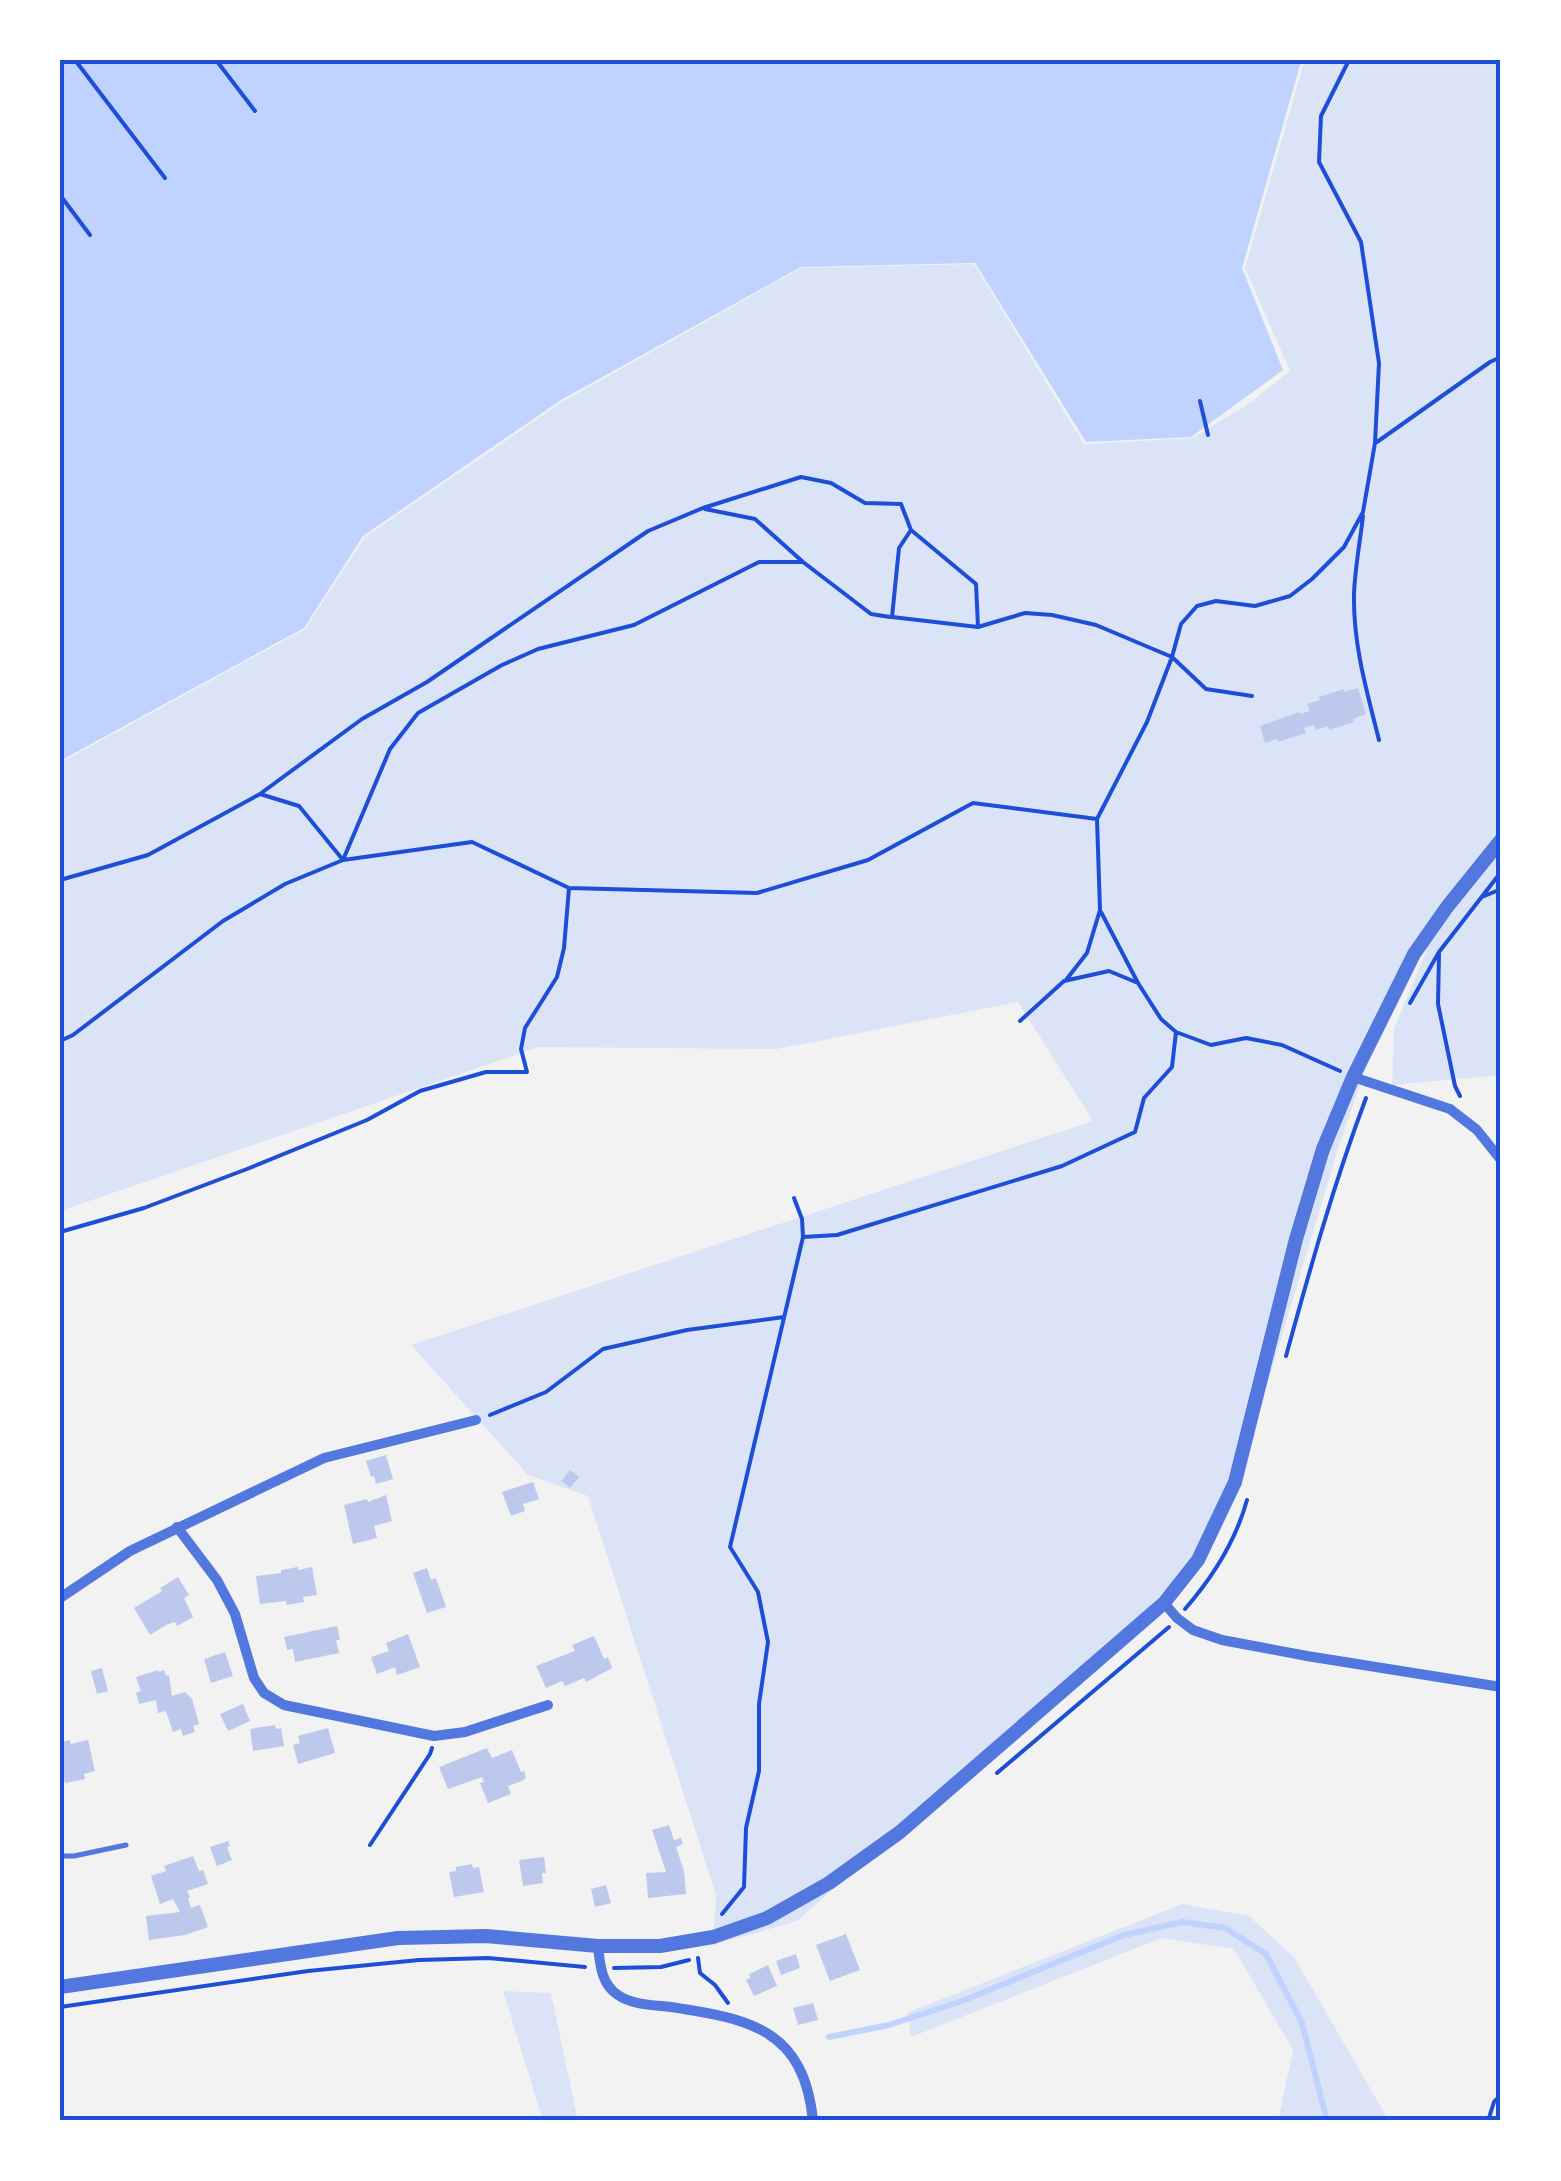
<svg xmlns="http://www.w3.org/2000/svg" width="1561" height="2181" font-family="'Roboto Condensed',sans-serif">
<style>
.green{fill:#dbe4f7}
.water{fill:#bfd3fe}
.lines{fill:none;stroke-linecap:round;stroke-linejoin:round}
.stream{stroke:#bfd3fe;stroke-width:6}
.building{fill:#bdc9ec}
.path{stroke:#1d4ed8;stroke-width:4}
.service{stroke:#5277de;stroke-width:5}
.minor{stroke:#5277de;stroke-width:10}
.tertiary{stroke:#5277de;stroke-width:14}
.neatline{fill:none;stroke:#1d4ed8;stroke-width:4}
</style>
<rect width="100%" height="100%" fill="#f2f2f2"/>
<path class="green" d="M 1308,60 L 1501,60 L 1501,1075 L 1392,1085 L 1394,1029 L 1441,915 L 1383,1016 L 1337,1152 L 1237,1485 L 1196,1558 L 1123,1635 L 797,1921 L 713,1945 L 716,1895 L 588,1496 L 528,1475 L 411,1345 L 1093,1121 L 1018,1002 L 777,1049 L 539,1047 L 60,1211 L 60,763 L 305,629 L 365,537 L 562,402 L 801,268 L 974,264 L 1084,444 L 1192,438 L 1247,405 L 1290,371 L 1245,268 L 1303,66 Z
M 1182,1904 L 1249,1916 L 1294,1957 L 1389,2121 L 1278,2121 L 1293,2050 L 1234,1949 L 1162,1938 L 911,2037 L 907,2013 Z
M 503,1991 L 551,1993 L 578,2121 L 543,2121 Z"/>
<path class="water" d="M 60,60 L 1305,60 L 1300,65 L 1242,268 L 1283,370 L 1191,437 L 1086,442 L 975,263 L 801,267 L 561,400 L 363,536 L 304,628 L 60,761 Z"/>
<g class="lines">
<path class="stream" d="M 829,2037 L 889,2025 L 962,2001 L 1124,1935 L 1183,1922 L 1225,1928 L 1266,1954 L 1302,2023 L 1327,2121"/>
</g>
<path class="building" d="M 1358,688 L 1366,714 L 1353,719 L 1354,722 L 1329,730 L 1328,726 L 1316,730 L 1314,725 L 1304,728 L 1306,733 L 1278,742 L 1277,739 L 1265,743 L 1260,726 L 1299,712 L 1300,714 L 1310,711 L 1307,704 L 1320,700 L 1319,697 L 1344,689 L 1344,692 Z
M 386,1455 L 393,1479 L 376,1484 L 374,1476 L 371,1477 L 366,1461 Z
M 570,1470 L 579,1477 L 570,1488 L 561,1481 Z
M 533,1482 L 539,1499 L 523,1504 L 525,1511 L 511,1516 L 502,1492 Z
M 386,1495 L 392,1521 L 374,1526 L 377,1538 L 353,1544 L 344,1505 L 367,1499 L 368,1502 Z
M 298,1567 L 298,1570 L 312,1567 L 317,1595 L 303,1597 L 304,1602 L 287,1605 L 286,1601 L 260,1604 L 256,1576 L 281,1573 L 281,1570 Z
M 427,1568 L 431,1580 L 436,1578 L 446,1607 L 427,1613 L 413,1573 Z
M 178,1577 L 189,1595 L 184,1598 L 193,1617 L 177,1626 L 175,1622 L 166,1625 L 150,1635 L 134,1608 L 162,1591 L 160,1588 Z
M 337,1626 L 340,1640 L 336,1640 L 339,1653 L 295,1662 L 293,1649 L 287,1650 L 284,1637 Z
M 408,1634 L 420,1667 L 397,1675 L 395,1667 L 377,1674 L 371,1657 L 389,1651 L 386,1643 Z
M 594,1636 L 604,1659 L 608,1657 L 612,1668 L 586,1682 L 584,1678 L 565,1686 L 562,1681 L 546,1688 L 536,1666 L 575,1651 L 572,1645 Z
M 225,1652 L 233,1676 L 211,1683 L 204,1659 Z
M 102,1668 L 108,1691 L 97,1694 L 91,1671 Z
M 158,1670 L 159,1672 L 164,1670 L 166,1676 L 169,1675 L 172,1696 L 185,1692 L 192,1699 L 199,1724 L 193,1726 L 195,1732 L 183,1736 L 181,1729 L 173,1732 L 166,1711 L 158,1713 L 156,1700 L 139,1704 L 136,1693 L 141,1691 L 136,1677 Z
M 243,1704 L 250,1721 L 228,1731 L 220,1714 Z
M 275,1725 L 276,1729 L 281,1728 L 284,1746 L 253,1751 L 250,1729 Z
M 328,1728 L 335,1753 L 298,1764 L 293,1745 L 300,1743 L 298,1736 Z
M 70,1740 L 71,1744 L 88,1740 L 95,1771 L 84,1774 L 85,1779 L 65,1783 L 64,1779 L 60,1779 L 60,1742 Z
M 487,1748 L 492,1758 L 512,1750 L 521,1772 L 524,1771 L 526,1777 L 524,1780 L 508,1786 L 511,1794 L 488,1803 L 480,1783 L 484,1782 L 482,1777 L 448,1789 L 439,1767 Z
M 669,1825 L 674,1840 L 681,1838 L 683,1844 L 676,1847 L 684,1871 L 686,1894 L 648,1898 L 646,1873 L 666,1872 L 652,1830 Z
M 228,1841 L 230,1846 L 227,1847 L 232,1860 L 217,1866 L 210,1847 Z
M 193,1856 L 199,1871 L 203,1870 L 208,1884 L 187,1891 L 190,1897 L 188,1898 L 191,1908 L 200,1905 L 208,1927 L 185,1935 L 149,1940 L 146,1916 L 180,1912 L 173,1899 L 160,1904 L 151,1876 L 166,1871 L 164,1866 Z
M 544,1857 L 546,1873 L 542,1873 L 543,1883 L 523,1886 L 519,1860 Z
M 472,1864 L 473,1868 L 479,1867 L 484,1892 L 454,1897 L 449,1872 L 456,1871 L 456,1867 Z
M 606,1885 L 611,1903 L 595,1907 L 591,1889 Z
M 846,1934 L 860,1970 L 830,1981 L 816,1945 Z
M 796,1954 L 800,1968 L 781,1975 L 776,1961 Z
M 768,1965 L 777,1986 L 754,1996 L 746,1980 L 750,1978 L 749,1974 Z
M 813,2003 L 818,2020 L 798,2025 L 793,2008 Z"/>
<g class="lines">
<path class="path" d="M 75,60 L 165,178
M 216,60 L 255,111
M 60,195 L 90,235
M 1200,401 L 1208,435
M 1377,442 L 1490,362 L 1501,357
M 705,509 L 755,519 L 803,562
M 1363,516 C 1360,542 1355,568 1354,594 C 1353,645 1367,692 1379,740
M 911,530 L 976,584 L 978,627
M 260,794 L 299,806 L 343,860 L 390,749 L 418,713 L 502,665 L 538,649 L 634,625 L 759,562 L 803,562 L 871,614 L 890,617
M 60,880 L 148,855 L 260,794 L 362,719 L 427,682 L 648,531 L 703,508 L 801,477 L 831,483 L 865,503 L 901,504 L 911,530 L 899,548 L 892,617 L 978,627 L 1025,613 L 1052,615 L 1096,625 L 1172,657 L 1181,624 L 1197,606 L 1216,601 L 1255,606 L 1290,596 L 1312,579 L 1344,547 L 1363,512 L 1375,443 L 1379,363 L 1361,242 L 1319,162 L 1321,116 L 1349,60
M 1482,897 L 1501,889
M 1101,912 L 1138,983
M 1439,954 L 1438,1004 L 1455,1086 L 1460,1096
M 1066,980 L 1087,953 L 1100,910 L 1097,819
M 1410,1003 L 1439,952 L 1501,872
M 1020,1021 L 1064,981 L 1109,971 L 1138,983 L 1161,1019 L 1176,1032 L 1211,1045 L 1246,1038 L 1282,1045 L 1340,1071
M 60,1041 L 73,1035 L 223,921 L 285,884 L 343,860 L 472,842 L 569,888 L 757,893 L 868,860 L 973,803 L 1097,819 L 1147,722 L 1172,657 L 1206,689 L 1252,696
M 60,1232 L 144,1208 L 247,1169 L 367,1120 L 420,1091 L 486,1072 L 527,1072 L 521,1049 L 525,1028 L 557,977 L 564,948 L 569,888
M 803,1237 L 837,1235 L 1062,1166 L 1135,1132 L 1144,1098 L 1172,1067 L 1176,1032
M 1286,1356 C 1310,1269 1334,1183 1366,1098
M 490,1415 L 546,1392 L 603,1349 L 687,1330 L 784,1317
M 1185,1609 C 1212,1578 1236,1540 1247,1500
M 997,1773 L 1169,1627
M 370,1845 L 430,1754 L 432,1748
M 722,1914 L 744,1887 L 746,1828 L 759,1771 L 759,1704 L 768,1642 L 758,1592 L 730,1547 L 803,1237 L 802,1219 L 794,1198
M 698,1958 L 700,1973 L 715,1985 L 728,2003
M 614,1968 L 661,1967 L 689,1960
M 60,2007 L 308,1971 L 419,1960 L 488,1958 L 585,1967
M 1488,2121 L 1494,2102 L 1501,2095"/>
<path class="service" d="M 60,1856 L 74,1856 L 126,1845"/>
<path class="minor" d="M 1353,1077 L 1450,1109 L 1477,1130 L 1501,1160
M 177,1527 L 217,1580 L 235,1614 L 254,1678 L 264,1693 L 284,1705 L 434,1736 L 465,1732 L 548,1705
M 60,1598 L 130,1551 L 324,1458 L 476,1420
M 1164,1603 L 1177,1618 L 1193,1630 L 1222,1640 L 1307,1656 L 1501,1687
M 598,1946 C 600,1964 601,1984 618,1995 C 632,2005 654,2005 671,2007 C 750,2019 804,2029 813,2121"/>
<path class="tertiary" d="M 60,1987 L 398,1938 L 486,1936 L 598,1946 L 660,1946 L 713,1937 L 767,1918 L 829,1883 L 900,1832 L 1164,1603 L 1198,1560 L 1235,1482 L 1296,1239 L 1323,1149 L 1353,1077 L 1414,954 L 1447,907 L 1501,840"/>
</g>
<rect width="1561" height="2181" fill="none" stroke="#ffffff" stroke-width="125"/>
<rect x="62" y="62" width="1436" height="2056" class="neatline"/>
</svg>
